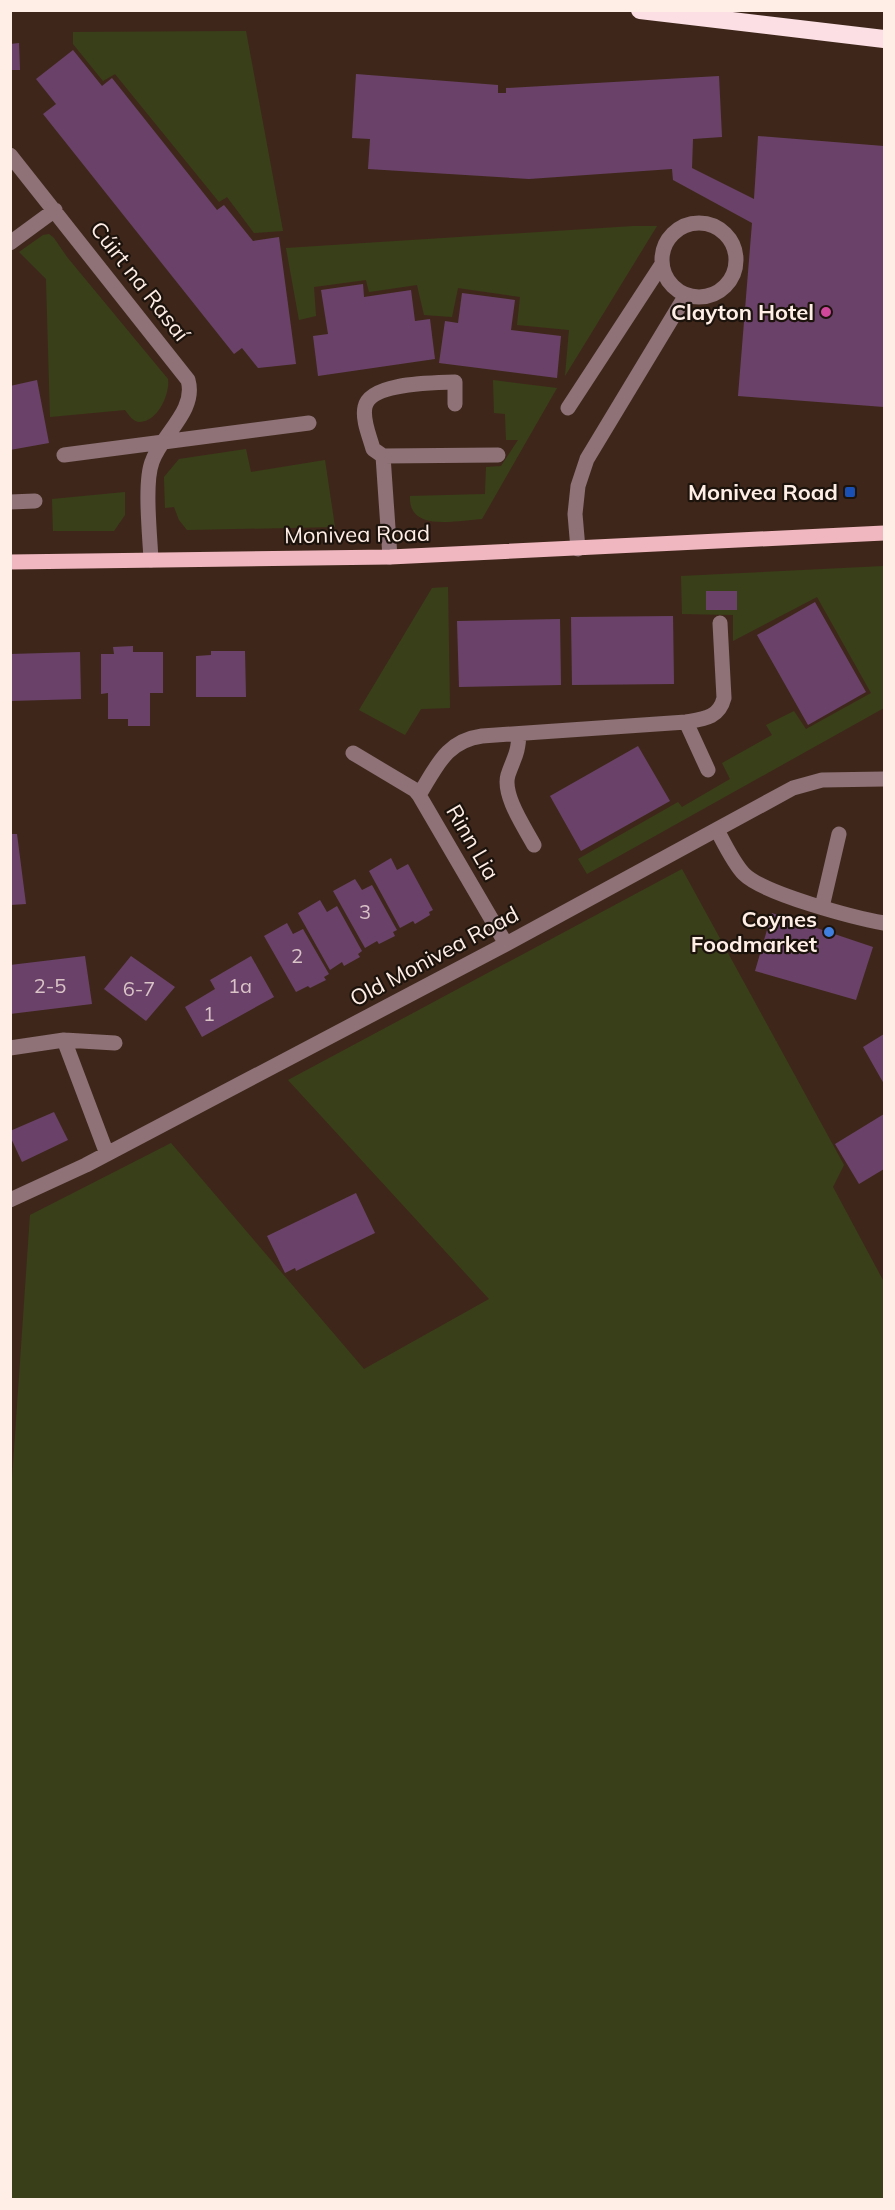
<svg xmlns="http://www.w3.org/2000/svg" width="895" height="2210" font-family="Mulish,sans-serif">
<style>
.green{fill:#394019}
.building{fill:#6a4269}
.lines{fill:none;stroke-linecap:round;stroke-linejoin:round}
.minor{stroke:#8e7277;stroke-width:15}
.major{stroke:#f0b7c1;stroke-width:15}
.highway{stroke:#fbdfe4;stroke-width:18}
.hotel-dot{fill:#d1479c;stroke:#1d130d;stroke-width:2}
.transit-dot{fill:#1a4fb4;stroke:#1d130d;stroke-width:2}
.shop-dot{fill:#3f7fe0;stroke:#1d130d;stroke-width:2}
.labels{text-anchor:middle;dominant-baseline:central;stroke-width:4.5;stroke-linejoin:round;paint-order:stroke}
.number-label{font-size:20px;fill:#d9c3c7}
.street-label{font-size:22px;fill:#feeee6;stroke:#1d130d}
.poi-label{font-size:22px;font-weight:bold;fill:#feeee6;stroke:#1d130d;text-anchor:end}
</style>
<rect width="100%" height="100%" fill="#3e271a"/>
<path class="green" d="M 246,31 L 283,231 L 254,233 L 227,197 L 219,202 L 115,74 L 103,81 L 73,44 L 73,32 Z
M 634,226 L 657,226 L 565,376 L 569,330 L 517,325 L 520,297 L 458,288 L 452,317 L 424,315 L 417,285 L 369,292 L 366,280 L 314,287 L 316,316 L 299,320 L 286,248 Z
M 49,234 L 54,238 L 67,257 L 168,379 C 170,394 158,421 140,422 C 133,422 129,415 125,410 L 50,417 L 46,279 L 19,252 L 43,235 Z
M 493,380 L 557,388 L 482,519 C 458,520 408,533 410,496 L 485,494 L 486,467 L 501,466 L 518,440 L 506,440 L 505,414 L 494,413 Z
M 246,449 L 251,472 L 325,460 L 335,527 L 187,530 L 179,520 L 174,507 L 165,508 L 164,477 L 179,459 Z
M 125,492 L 125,515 L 114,531 L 53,531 L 52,499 Z
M 884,566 L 884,708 L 587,874 L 578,859 L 678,802 L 682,807 L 730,779 L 722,763 L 772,735 L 766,725 L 794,711 L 806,729 L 871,693 L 817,597 L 733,641 L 733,615 L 682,614 L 681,576 Z
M 448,587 L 450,708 L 421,709 L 405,735 L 359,710 L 432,588 Z
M 682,869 L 844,1165 L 833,1187 L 884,1282 L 884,2199 L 11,2199 L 10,1509 L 30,1215 L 171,1143 L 364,1369 L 489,1299 L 288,1080 Z"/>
<path class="building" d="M 19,43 L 20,70 L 10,70 L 10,44 Z
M 73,50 L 102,86 L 112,78 L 217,210 L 224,205 L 253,241 L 279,237 L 296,364 L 258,368 L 242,348 L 234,354 L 43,114 L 56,104 L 36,79 Z
M 356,74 L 498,85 L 498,93 L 506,93 L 506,88 L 719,76 L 722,137 L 693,139 L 692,168 L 754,199 L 758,136 L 884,146 L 884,407 L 738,396 L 752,223 L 673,180 L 672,169 L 529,179 L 368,169 L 370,139 L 352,138 Z
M 363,284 L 364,297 L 411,290 L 415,321 L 430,319 L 435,359 L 318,376 L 313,336 L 328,334 L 321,290 Z
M 462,293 L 515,300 L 511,330 L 561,336 L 557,378 L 439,363 L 445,321 L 458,323 Z
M 37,380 L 49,443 L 10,450 L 10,386 Z
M 706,591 L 737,591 L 737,610 L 706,610 Z
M 815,602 L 866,692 L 808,725 L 757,635 Z
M 673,616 L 674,684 L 572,685 L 571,617 Z
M 560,619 L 561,685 L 459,687 L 457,621 Z
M 133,646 L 133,652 L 163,652 L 163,693 L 150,693 L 150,726 L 128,726 L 128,719 L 108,719 L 108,693 L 101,694 L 101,654 L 114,654 L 113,647 Z
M 211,651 L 245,651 L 246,697 L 196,697 L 196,656 L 211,655 Z
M 80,652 L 81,699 L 10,701 L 10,654 Z
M 638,746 L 670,801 L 581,851 L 550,796 Z
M 10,834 L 17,834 L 26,904 L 10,905 Z
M 391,858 L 397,870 L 408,864 L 433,910 L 429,912 L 430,915 L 415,924 L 413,921 L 400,928 L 369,871 Z
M 355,879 L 362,890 L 372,885 L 397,930 L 393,932 L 395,936 L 379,944 L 377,941 L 365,948 L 333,891 Z
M 320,900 L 327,912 L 337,906 L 362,951 L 358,954 L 360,957 L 344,966 L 342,962 L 330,970 L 298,913 Z
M 772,913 L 873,947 L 856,1000 L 755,971 Z
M 287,923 L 293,934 L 303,929 L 329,974 L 324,977 L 326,980 L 310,988 L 308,986 L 296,992 L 264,936 Z
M 85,956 L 92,1004 L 10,1014 L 10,965 Z
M 131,956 L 175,987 L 146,1021 L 104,989 Z
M 251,956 L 274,997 L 202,1037 L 185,1007 L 215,989 L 210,980 Z
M 884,1034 L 884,1084 L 863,1047 Z
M 54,1112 L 68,1140 L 22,1162 L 10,1136 L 10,1131 Z
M 884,1114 L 884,1169 L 859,1184 L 835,1144 Z
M 356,1193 L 375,1233 L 296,1271 L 295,1268 L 285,1273 L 267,1236 Z"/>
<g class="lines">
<path class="minor" d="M 10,155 L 188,380 C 197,411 161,435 152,462 C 144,483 150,536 151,560
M662 260a37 37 0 1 1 74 0a37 37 0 1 1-74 0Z
M 10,243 L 55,210
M 568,408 L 662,264
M 64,455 L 309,423
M 383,456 L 498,455
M 10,502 L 35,501
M 578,549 L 575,514 L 578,486 L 587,459 L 686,295
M 390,557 L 383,456 L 373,449 C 370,437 362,420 365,407 C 370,382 434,383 455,382 L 455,404
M 686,722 L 708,770
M 519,734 C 518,755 514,757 508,775 C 502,795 525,828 534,845
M 353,753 L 415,790 L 419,795
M 717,830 C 724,843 734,864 744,874 C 764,894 855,918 884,923
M 822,907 L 839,834
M 506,944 L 419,795 C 437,766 446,741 482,736 L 686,722 C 704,719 719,718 724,698 L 720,623
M 64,1040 L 115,1043
M 10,1048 L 64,1040 L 107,1154
M 10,1200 L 86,1165 L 506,944 L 793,788 L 822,780 L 884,779"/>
<path class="major" d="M 10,562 L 390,557 L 884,533"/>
<path class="highway" d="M 640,10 L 884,39"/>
</g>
<circle class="hotel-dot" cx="826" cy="312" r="6"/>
<rect class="transit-dot" x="844" y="486" width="12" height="12" rx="3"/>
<circle class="shop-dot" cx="829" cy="932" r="6"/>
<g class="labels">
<g class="number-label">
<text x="365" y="911">3</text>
<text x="297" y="955">2</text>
<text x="50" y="985">2-5</text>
<text x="240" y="985">1a</text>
<text x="139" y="988">6-7</text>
<text x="209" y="1013">1</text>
</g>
<g class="street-label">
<text transform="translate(140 281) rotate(52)">Cúirt na Rasaí</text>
<text transform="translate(357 534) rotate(-1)">Monivea Road</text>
<text transform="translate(473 842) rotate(60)">Rinn Lia</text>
<text transform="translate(434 956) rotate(-28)">Old Monivea Road</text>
</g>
<g class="poi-label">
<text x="814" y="312">Clayton Hotel</text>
<text x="838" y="492">Monivea Road</text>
<text x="817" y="919">Coynes<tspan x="817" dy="25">Foodmarket</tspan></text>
</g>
</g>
<rect width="895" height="2210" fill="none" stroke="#feeee6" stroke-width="24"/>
</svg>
